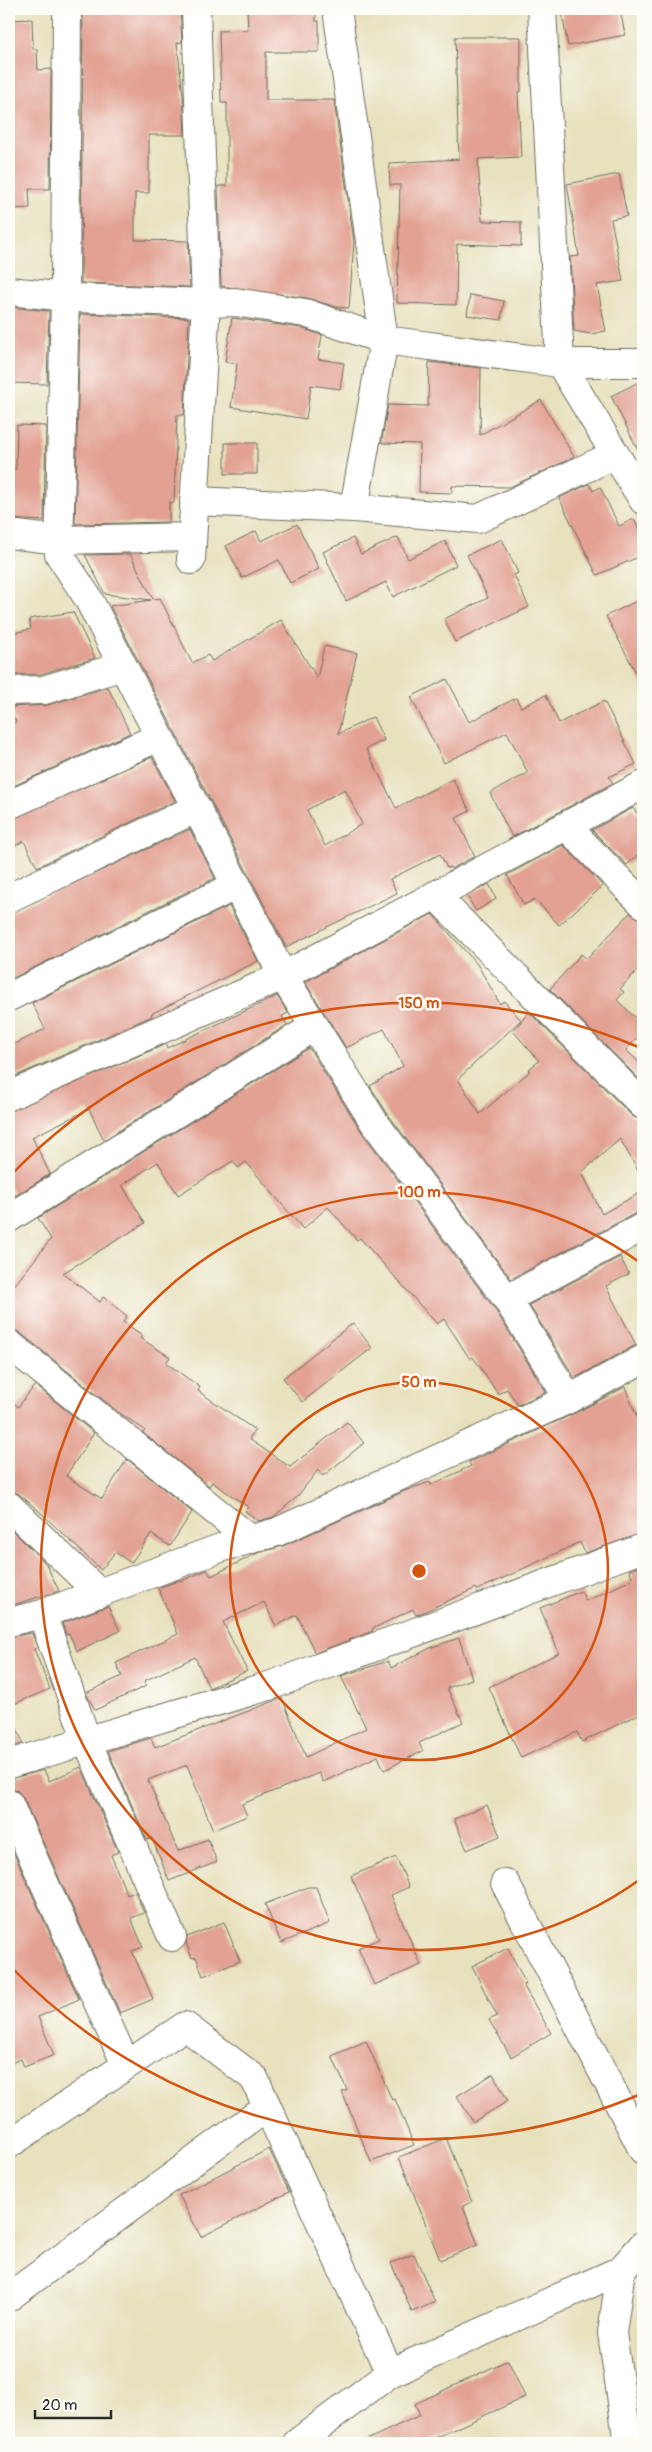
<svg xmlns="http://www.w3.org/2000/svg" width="652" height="2452" font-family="Pangolin,sans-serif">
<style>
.building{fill:#e2a193;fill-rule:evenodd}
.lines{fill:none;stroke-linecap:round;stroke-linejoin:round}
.street-casing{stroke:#6d6b5e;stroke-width:30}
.primary-casing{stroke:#6d6b5e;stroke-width:30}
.street{stroke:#fff;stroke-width:28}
.primary{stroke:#fff;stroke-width:28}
.ring{fill:none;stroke:#d5540f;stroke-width:2.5}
.centre{fill:#d5540f;stroke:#fdfcf7;stroke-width:2.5}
.ring-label{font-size:15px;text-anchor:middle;font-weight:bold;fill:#d5540f;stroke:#fdfcf7;stroke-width:5;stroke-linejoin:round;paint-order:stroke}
</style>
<rect width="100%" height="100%" fill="#fdfcf7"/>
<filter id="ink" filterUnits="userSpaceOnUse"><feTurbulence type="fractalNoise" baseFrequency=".02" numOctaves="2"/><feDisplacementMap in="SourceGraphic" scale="10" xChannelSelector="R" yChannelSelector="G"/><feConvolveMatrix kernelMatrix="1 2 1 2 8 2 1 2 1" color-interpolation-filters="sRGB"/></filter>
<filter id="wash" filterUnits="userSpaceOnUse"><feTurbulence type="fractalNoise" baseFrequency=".0096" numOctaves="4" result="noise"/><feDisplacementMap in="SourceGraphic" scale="20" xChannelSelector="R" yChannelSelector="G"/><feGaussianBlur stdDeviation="1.12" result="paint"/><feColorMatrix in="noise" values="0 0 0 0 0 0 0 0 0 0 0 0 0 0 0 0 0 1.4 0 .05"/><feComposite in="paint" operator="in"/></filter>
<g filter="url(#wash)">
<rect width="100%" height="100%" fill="#e7e1be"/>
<g id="blocks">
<path class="building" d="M 83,9 L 180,9 L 182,42 L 177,43 L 183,95 L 185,135 L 149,135 L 149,193 L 135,193 L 135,240 L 188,241 L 190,287 L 81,283 Z
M 247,9 L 316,9 L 316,21 L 319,21 L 319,52 L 266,52 L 266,100 L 334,100 L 354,242 L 349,308 L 336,307 L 307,298 L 221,286 L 218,186 L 227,186 L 227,103 L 221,103 L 219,31 L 248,30 Z
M 561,9 L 620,9 L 625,35 L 568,46 Z
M 32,19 L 33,49 L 37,49 L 38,70 L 51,69 L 50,189 L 29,189 L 30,208 L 9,209 L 9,20 Z
M 455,37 L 521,37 L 521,92 L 518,92 L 521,157 L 478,159 L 482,221 L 521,222 L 521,246 L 457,244 L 456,305 L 397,303 L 400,185 L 390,185 L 389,163 L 459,159 Z
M 619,174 L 627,216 L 611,219 L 623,281 L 597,285 L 606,331 L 591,334 L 574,331 L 570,257 L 579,256 L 567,184 Z
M 470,295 L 504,301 L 501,320 L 467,315 Z
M 9,307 L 49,311 L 47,384 L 9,383 Z
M 80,314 L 189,318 L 184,415 L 177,415 L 174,503 L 169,502 L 169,522 L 75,524 Z
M 232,318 L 301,328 L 322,335 L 318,359 L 344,363 L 340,389 L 311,385 L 306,419 L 231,407 L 237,364 L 225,362 Z
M 429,362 L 481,368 L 480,435 L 541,400 L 574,457 L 510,487 L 452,486 L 452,493 L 419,492 L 420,444 L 382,443 L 382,439 L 388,405 L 428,406 Z
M 643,380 L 643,460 L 611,396 Z
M 17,425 L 46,426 L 44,521 L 9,519 L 9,469 L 16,469 Z
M 225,443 L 257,443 L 257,474 L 225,474 Z
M 589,484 L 593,491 L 600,487 L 619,526 L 634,519 L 643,539 L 643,555 L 597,575 L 559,498 Z
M 297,524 L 319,569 L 290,583 L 279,560 L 242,578 L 226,546 L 256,531 L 261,541 Z
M 398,537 L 408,559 L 445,541 L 456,565 L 393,597 L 386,582 L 346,601 L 323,552 L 353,538 L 361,554 Z
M 502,539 L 518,573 L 514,575 L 529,607 L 455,642 L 444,619 L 488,598 L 467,555 Z
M 130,554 L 153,599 L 160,598 L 192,663 L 208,655 L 212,661 L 281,620 L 317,678 L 324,646 L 357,653 L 338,734 L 373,717 L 384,740 L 366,749 L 396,808 L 453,779 L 470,811 L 456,818 L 475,856 L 451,869 L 450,867 L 447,868 L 440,854 L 390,879 L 397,893 L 286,947 L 110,606 L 151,600 L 105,594 L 85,555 ZM 345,789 L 362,824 L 325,846 L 307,810 Z
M 643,598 L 643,686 L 606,616 Z
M 73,612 L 95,658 L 41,674 L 9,675 L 9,634 L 31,629 L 29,619 Z
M 447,679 L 469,722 L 516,698 L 521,707 L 546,695 L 559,723 L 604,701 L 636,764 L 609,777 L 613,783 L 512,837 L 490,793 L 528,773 L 507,732 L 444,763 L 411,697 Z
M 108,687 L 130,733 L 9,788 L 9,725 L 16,722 L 9,707 L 48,705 Z
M 152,757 L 175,801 L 37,867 L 24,841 L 9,849 L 9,820 Z
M 633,808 L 643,821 L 643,850 L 627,865 L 592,830 Z
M 190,829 L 215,878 L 9,980 L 9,913 Z
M 563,845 L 603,886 L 559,925 L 535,899 L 524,905 L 507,875 Z
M 489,884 L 496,899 L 476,911 L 467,896 Z
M 229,906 L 258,961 L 151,1014 L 152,1016 L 9,1079 L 9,1047 L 45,1029 L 32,1003 Z
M 630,913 L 643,919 L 643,964 L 620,989 L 624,992 L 617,1000 L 643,1025 L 643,1032 L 626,1050 L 643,1066 L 643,1083 L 550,989 L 581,954 L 587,959 Z
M 432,914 L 477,964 L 500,1004 L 504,1001 L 521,1020 L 458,1079 L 480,1114 L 530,1071 L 528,1070 L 539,1061 L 513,1031 L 529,1012 L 632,1116 L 643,1120 L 643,1179 L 620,1139 L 582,1172 L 602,1214 L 643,1191 L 643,1211 L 636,1213 L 511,1279 L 387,1113 L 370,1086 L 403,1066 L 384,1029 L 346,1048 L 305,982 Z
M 277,996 L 288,1013 L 282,1016 L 287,1025 L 104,1140 L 89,1109 L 32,1137 L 50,1174 L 15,1196 L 9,1184 L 9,1111 L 166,1044 L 167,1048 Z
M 309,1048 L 361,1131 L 494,1308 L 546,1392 L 518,1405 L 507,1389 L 498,1394 L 473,1357 L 470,1359 L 444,1319 L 437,1324 L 360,1238 L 357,1240 L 328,1207 L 303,1229 L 246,1162 L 238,1168 L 233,1161 L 178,1195 L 158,1162 L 122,1185 L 145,1223 L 63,1273 L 100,1302 L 103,1297 L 127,1316 L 123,1322 L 142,1335 L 140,1338 L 170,1357 L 166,1363 L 200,1387 L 198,1391 L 255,1430 L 249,1439 L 290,1467 L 347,1422 L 364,1443 L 323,1476 L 318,1470 L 297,1497 L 273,1517 L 259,1521 L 245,1511 L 248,1507 L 212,1482 L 209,1486 L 143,1433 L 145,1430 L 118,1412 L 19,1332 L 9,1329 L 9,1292 L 51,1239 L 38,1218 Z
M 620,1257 L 629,1274 L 606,1286 L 636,1345 L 575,1378 L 529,1305 Z
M 353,1323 L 372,1348 L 302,1402 L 283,1378 Z
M 35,1385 L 94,1433 L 66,1476 L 102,1499 L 127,1459 L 192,1512 L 170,1546 L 151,1534 L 131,1563 L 115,1552 L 101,1570 L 39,1511 L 19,1494 L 9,1491 L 9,1398 L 18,1407 Z
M 625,1387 L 643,1432 L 643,1533 L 585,1553 L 580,1542 L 495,1582 L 477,1590 L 476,1588 L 426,1611 L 416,1615 L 413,1609 L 372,1629 L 373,1631 L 315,1653 L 297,1615 L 276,1626 L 264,1602 L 223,1622 L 247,1671 L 209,1688 L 195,1657 L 144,1681 L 146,1686 L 95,1710 L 86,1693 L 122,1676 L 116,1663 L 178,1634 L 158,1588 L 180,1580 L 181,1581 L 207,1570 L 211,1576 L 258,1553 L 283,1546 L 407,1490 L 430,1482 L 431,1485 L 471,1466 L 469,1462 L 575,1413 Z
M 9,1527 L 46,1564 L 59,1591 L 9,1606 Z
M 643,1565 L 643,1712 L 582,1742 L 577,1732 L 521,1758 L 489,1687 L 559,1653 L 540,1608 L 581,1591 L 586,1601 L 633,1579 L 629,1570 Z
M 108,1606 L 120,1631 L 77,1651 L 69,1634 L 66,1635 L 62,1623 Z
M 32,1633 L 37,1647 L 34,1649 L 50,1689 L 9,1706 L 9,1637 Z
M 459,1638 L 472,1679 L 447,1688 L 463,1722 L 419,1743 L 423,1751 L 384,1770 L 378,1756 L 323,1782 L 319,1773 L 242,1804 L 247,1816 L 213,1830 L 187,1765 L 148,1780 L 178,1851 L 208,1839 L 217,1862 L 169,1881 L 152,1838 L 147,1840 L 108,1751 L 151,1738 L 155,1747 L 282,1698 L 306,1757 L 366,1728 L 341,1676 L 388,1661 L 391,1668 L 432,1647 Z
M 9,1709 L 23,1743 L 9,1748 Z
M 81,1767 L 118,1852 L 111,1855 L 127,1895 L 135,1892 L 144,1913 L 131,1918 L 143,1947 L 132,1951 L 153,1999 L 120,2013 L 23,1798 L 18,1791 L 9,1789 L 9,1779 L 44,1770 L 49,1781 Z
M 487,1805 L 500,1836 L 467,1850 L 454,1819 Z
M 9,1842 L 79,1999 L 38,2017 L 54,2055 L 24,2067 L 21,2059 L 9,2064 Z
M 396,1857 L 409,1887 L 391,1895 L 421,1965 L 374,1985 L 358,1948 L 379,1939 L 351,1876 Z
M 308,1887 L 316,1887 L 330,1923 L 281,1943 L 265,1904 Z
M 224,1922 L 240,1961 L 203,1976 L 196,1957 L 192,1958 L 186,1943 L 187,1937 Z
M 508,1948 L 526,1984 L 523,1985 L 551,2033 L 511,2057 L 489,2020 L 497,2016 L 472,1966 Z
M 366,2041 L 392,2100 L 395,2099 L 414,2145 L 371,2162 L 342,2092 L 347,2090 L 332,2056 Z
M 493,2074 L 508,2101 L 473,2122 L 457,2096 Z
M 446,2138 L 472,2202 L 463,2206 L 478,2245 L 440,2260 L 399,2157 Z
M 269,2149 L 289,2192 L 201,2237 L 179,2195 Z
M 414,2254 L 435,2302 L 412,2312 L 391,2263 Z
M 508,2360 L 525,2397 L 424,2443 L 360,2443 L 420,2415 L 415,2404 Z"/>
</g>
</g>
<g filter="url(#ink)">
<use href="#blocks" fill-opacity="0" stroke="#6d6b5e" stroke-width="1"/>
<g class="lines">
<defs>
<path id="street" d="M 542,9 L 560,363 L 643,500
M 9,291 L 77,298 L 206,303 L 235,302 L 305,313 L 384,340 L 560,363 L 643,363
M 194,501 L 354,508 L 384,340 L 337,9
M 354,508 L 478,519 L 614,455
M 9,534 L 59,540 L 192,537
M 191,560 L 206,303 L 196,9
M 9,691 L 44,690 L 123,666
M 643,785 L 283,976 L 374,1122 L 507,1299 L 643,1227
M 9,805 L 159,737
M 566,826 L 643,904
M 435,895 L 643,1105
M 9,898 L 197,808
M 9,997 L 237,885
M 9,1096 L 283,976 L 88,598 L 59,554 L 65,297 L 67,9
M 9,1218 L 315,1026
M 507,1299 L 569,1399
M 9,1344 L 250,1539
M 9,1506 L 99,1593
M 42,1614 L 87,1741 L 172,1937
M 9,1622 L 42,1614 L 223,1547 L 277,1532 L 569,1399 L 643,1359
M 9,1764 L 272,1685 L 643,1548
M 9,1804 L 126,2065
M 505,1883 L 643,2150
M 9,2144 L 185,2026 L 254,2078 L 390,2373 L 621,2270
M 9,2297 L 267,2107
M 297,2443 L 390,2373"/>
<path id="primary" d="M 628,2443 L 612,2333 L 621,2270 L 643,2245"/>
</defs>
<use href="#street" class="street-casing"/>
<use href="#primary" class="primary-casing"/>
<use href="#street" class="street"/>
<use href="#primary" class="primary"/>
</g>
</g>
<g class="ring">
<circle cx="419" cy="1571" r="189"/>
<path d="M642 1878A379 379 0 1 1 642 1264"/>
<path d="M641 2094A568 568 0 0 1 10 1966M10 1176A568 568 0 0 1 641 1048"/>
</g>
<circle cx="419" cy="1571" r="8" class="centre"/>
<g class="ring-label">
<text x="419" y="1008">150 m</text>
<text x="419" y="1197">100 m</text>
<text x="419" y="1387">50 m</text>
</g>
<rect width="652" height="2452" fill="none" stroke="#fdfcf7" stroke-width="30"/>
<path d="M35 2410v8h76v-8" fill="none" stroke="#2b2b2b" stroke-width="2.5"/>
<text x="42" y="2410" font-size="15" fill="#2b2b2b" stroke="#fdfcf7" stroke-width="4" paint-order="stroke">20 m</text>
</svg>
